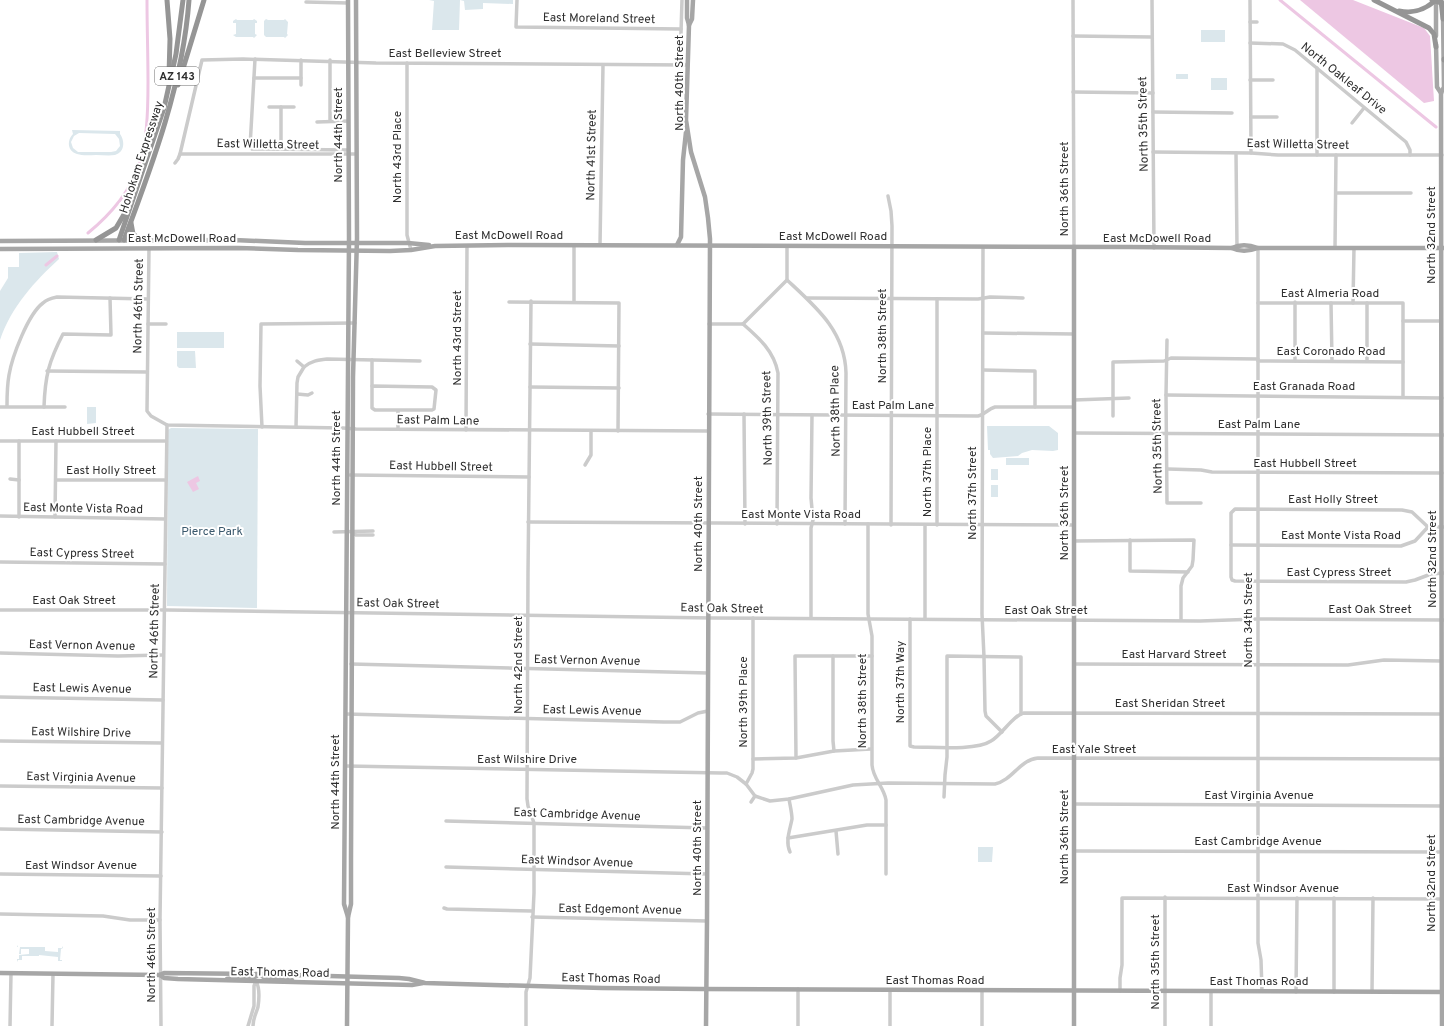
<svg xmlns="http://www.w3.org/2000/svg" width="1444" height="1026" viewBox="0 0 1444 1026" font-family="Overpass,sans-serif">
<rect width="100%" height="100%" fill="#fff"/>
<!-- green -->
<g fill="#dbe7ec" fill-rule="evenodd">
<path d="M429,0H513V4L483,3V9L465,10L464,1L460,0L459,30H432L434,1Z"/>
<path d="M236,19L237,20H253L254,19L257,21V23H255V34L257,35L254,38L253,37H236L233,35L236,34V23H233V21Z"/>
<path d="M266,19L268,20H284L285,19L288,22L287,34L288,35L285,38L284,37H266L264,35V21Z"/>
<rect x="1201" y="30" width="24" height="12"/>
<rect x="1176" y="74" width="12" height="5"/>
<rect x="1211" y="78" width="16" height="12"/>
<path d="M72,130L120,131V134C125,141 125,152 115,155C109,156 102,155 96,155C90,155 83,156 77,154C67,151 67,140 73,134ZM79,133L115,134L119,139L120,146L116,151L111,152H78L73,148L71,142L74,136Z"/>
<path d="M57,252L59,259C35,281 11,307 0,340V291L8,278V267H19V253Z"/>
<rect x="177" y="332" width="47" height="16"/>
<path d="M177,351H195L196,368H179L177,366Z"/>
<path d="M87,407H96V423L87,424Z"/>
<path d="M987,426H1049L1058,433V450L1053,451L1032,450L1022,453L1018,456L993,458L990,454V450H988Z"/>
<path d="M171,428L258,429L257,608L167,606L168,430Z"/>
<rect x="1006" y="458" width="23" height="7"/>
<rect x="991" y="469" width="7" height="11"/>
<rect x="991" y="485" width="7" height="12"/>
<path d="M978,847H993L992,862H978Z"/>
<path d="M17,945L18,947H45V951L58,952V948H62L63,946V948L61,949L60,960H62V963V961H58V957L39,955V956H22V960H18L17,962V959H19V955L29,954V949H21V954H19L20,947H17Z"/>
</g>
<!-- water -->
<g fill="#edc7e3">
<path d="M1300,0H1353L1424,28L1430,36L1434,101L1424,103Z"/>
<path d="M198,476L200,481L196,483L199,489L193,492L187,482Z"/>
</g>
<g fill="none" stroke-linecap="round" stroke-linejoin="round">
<!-- canal -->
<g stroke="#edc7e3" stroke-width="3">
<path d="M1280,0L1436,127"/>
<path d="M88,233C143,188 148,149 148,82C148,55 147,27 147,0"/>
<path d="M46,265L57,256"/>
</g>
<!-- minor -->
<g stroke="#cbcbcb" stroke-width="3.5">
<path d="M517,0L516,27L681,29"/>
<path d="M1073,0L1074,247"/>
<path d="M1152,0L1154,248"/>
<path d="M1250,0L1251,153"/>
<path d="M306,2L348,3"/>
<path d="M1250,22H1257"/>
<path d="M1073,36L1152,37"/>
<path d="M1250,43L1283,44L1295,50L1406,142L1410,150V155"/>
<path d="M255,59L250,147L252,149H265L348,150"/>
<path d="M330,60V121"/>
<path d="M407,63V235L411,250"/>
<path d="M680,65L682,0"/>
<path d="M1317,68V155"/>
<path d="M254,78H301"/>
<path d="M1250,80H1273"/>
<path d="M301,85V60"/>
<path d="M1073,92L1153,93"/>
<path d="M269,107H294"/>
<path d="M1153,112L1232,113"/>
<path d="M1251,117H1277"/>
<path d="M317,122L348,121"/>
<path d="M1352,123L1364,108"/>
<path d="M281,149V107"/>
<path d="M1153,152L1251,153L1278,155H1442"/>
<path d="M1236,153L1237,248"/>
<path d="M180,154H355"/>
<path d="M175,163L178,159L180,154L202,60L243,59L376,63L687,65"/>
<path d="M1336,193H1411"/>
<path d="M888,196L891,211L892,226L891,525"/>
<path d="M574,245V302"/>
<path d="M600,245L603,65"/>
<path d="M787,246V280C816,307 845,331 846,373L845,524"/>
<path d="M983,247L982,614L984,657L985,711L986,716L1002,732"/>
<path d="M149,248L147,411L151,416L167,425L343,428L356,429L708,431"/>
<path d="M1258,248V943L1261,960L1262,991"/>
<path d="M1335,248L1336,155"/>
<path d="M807,298L978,299L990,297L1023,298"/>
<path d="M509,302L619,303L618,431"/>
<path d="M1295,302V361"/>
<path d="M1258,303H1403V397"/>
<path d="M1331,303L1332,361"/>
<path d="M1353,303L1354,248"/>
<path d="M1403,321H1441"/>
<path d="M148,324H166"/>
<path d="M709,324H743L787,280"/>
<path d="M743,324C759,338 774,351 778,373L777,524"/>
<path d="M983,333L1074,334"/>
<path d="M1167,340L1166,395L1167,503H1201"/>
<path d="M530,344L619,346"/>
<path d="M297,361L304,367C311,361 318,360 327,359L420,361"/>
<path d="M1258,361L1403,362"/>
<path d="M1367,361V303"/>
<path d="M983,370L1035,371V407"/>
<path d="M47,371L147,372"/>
<path d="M372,386V360"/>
<path d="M530,387L619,388"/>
<path d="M297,394L308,395L312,393"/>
<path d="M1166,395L1442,398"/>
<path d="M1074,400L1129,398"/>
<path d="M7,406C7,396 7,386 9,375C12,357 28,314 43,303C47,299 52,298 57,297L148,299"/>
<path d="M0,407H65"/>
<path d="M44,407C45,376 49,361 63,334L111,335L110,298"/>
<path d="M398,410H375L372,408V386L432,387L436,390L434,409L432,410H398V429"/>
<path d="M708,414L978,416C984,415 988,409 995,407H1074"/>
<path d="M744,414L745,524"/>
<path d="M1113,416V362L1164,361L1171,358L1258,359"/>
<path d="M262,427L260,386L261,324L355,323"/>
<path d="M296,427L297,383L298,377L304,367"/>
<path d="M466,430L467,246"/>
<path d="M1074,433L1444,435"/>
<path d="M0,441H166"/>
<path d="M585,465L591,455V431"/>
<path d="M1168,469L1201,470L1212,472L1442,473"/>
<path d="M350,475L529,477"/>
<path d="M10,479L19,480"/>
<path d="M56,480H166"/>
<path d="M0,516L165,519"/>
<path d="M19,517V441"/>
<path d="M55,517L56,441"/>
<path d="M528,522L1074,525"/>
<path d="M868,524V614L872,636V765C873,779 884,787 886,800V874"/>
<path d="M925,525V619"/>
<path d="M937,525V299"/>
<path d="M1428,527L1412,512L1402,510L1235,509L1231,513V577L1232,580L1235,581L1406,582L1415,580L1431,574L1444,573"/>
<path d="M334,532L373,531"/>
<path d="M352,532L356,535H373"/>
<path d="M1130,540V571L1188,572"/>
<path d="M1074,541L1194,540L1193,560L1192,566L1183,578L1181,586V620"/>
<path d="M1231,545L1401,546L1415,541L1428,527H1444"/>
<path d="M0,562L165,564"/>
<path d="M0,610H168L713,618L1200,621L1258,619L1444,620"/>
<path d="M811,618V528L813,520L811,498L812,415"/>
<path d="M910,619V746L914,747C933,747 976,751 991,741C1002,735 1013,715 1024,713L1441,714"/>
<path d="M0,653L118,656L163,655"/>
<path d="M833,656V741L834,751"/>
<path d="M351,664L708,673"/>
<path d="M1074,664L1348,665L1384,660L1441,661"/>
<path d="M0,697L163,700"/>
<path d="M346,714L664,722H680L698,713L708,711"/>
<path d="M0,741L162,743"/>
<path d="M796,758L795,656H872"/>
<path d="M753,759L796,758L834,751L871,749"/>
<path d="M346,766L721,773H727L737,777L746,784L755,796L770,801L789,799L853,785L888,783L995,784C1013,780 1019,760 1038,758L1444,759"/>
<path d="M746,784L752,773L753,769V618"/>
<path d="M0,786L162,788"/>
<path d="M944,797L945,775L947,757V656L1021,657V714"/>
<path d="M789,799C790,805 792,813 792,819C790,830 785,841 790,852"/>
<path d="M751,802L755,796"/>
<path d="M1074,804L1443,806"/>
<path d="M446,821L707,828"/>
<path d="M0,829L162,832"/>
<path d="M836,831L838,854"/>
<path d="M788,838L867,825H886"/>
<path d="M1074,851L1442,852"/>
<path d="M446,867L707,874"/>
<path d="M0,874L161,876"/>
<path d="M1165,897V1026"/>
<path d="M444,908L447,909L532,911"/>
<path d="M0,914L103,916L130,920H160"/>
<path d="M532,917L707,921"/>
<path d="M798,989V1026"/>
<path d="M1120,991V978L1122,965V898L1444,899"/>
<path d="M1211,991V1026"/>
<path d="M1296,992L1297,898"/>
<path d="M1334,992V898"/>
<path d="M1372,992L1373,898"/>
<path d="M10,1026L11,973"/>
<path d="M52,1026L53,974"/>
<path d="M161,1026L160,920L167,425"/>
<path d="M248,1026L254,1006V986L256,981"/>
<path d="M253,1026C253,1018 256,1014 258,1007C259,1000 260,988 256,981"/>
<path d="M526,1026V992L530,978L534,893V823L528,806L527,799L528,573L531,301"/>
<path d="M890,1026V990"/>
<path d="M982,1026V990"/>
</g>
<!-- major -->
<g stroke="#a6a6a6" stroke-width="4.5">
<path d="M687,0V18L689,25L686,120L691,152L705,197L708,218L710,239L707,921L706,1026"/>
<path d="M689,25L692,19L693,0"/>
<path d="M1436,36V0"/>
<path d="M1436,44L1437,87L1441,93"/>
<path d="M0,241L234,240L305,243H408L429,245"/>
<path d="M677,245L681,237L683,160L686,132"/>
<path d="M1232,248C1240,244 1250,245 1258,248"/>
<path d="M0,249L238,248L298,250L390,251L411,250L435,246L508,245L1129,247L1232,248C1240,252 1250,251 1258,248H1444"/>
<path d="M348,917L351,904V859L353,377L357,238L356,0"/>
<path d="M0,973L160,975L164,973L259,974L399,978L409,979L425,983L602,988L701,989L1444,992"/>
<path d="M259,974C268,982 281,976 292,980"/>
<path d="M160,975L164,978L178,979L412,985L423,983"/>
<path d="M227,979C237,976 252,982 259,974"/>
<path d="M347,1026L348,917L344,904L349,238L348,0"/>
<path d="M1074,1026V247"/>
<path d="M1442,1026L1441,93L1444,87L1443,16"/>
</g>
<!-- highway -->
<g stroke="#959595" stroke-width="5">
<path d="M167,0L170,39L169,75"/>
<path d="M1374,0L1429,28L1434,34L1436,47"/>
<path d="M1441,0L1443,19"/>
<path d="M1399,11C1414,14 1425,10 1436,0"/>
<path d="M1444,60V59"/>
<path d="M178,85L204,0"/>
<path d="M131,223L133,234L141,240"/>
<path d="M96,240L116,228L126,211"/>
<path d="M119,240L164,108L176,54L183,0"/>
<path d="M124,240C153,163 183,83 189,0"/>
</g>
<!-- highway-bridge -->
<path stroke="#959595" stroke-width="5" d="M1432,0L1444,4"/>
</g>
<g text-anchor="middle" stroke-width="4" stroke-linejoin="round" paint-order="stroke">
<!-- shield labels -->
<rect fill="#fff" stroke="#6d6d6d" stroke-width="1" x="155" y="67" width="44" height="18" rx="3"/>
<g font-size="11" font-weight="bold" fill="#2e2e2e">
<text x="177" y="80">AZ 143</text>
</g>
<!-- street labels -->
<g font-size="12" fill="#2e2e2e" stroke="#fff">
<text transform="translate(599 18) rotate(1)" y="4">East Moreland Street</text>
<text x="445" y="57">East Belleview Street</text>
<text transform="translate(1344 78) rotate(39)" y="4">North Oakleaf Drive</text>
<text transform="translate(679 83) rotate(-90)" y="4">North 40th Street</text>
<text transform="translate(1143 124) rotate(-91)" y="4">North 35th Street</text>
<text transform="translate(338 135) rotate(-90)" y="4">North 44th Street</text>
<text transform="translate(268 144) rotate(1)" y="4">East Willetta Street</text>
<text transform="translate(1298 144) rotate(1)" y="4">East Willetta Street</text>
<text transform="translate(591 155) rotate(-89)" y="4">North 41st Street</text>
<text transform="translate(141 157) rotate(-72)" y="4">Hohokam Expressway</text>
<text transform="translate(397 157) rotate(-90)" y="4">North 43rd Place</text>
<text transform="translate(1064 189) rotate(-90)" y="4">North 36th Street</text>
<text x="509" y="239">East McDowell Road</text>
<text transform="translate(1431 235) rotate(-90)" y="4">North 32nd Street</text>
<text x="833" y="240">East McDowell Road</text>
<text x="182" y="242">East McDowell Road</text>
<text x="1157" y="242">East McDowell Road</text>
<text x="1330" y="297">East Almeria Road</text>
<text transform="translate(138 306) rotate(-89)" y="4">North 46th Street</text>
<text transform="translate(882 336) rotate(-90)" y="4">North 38th Street</text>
<text transform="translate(457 338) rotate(-90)" y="4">North 43rd Street</text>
<text x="1331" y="355">East Coronado Road</text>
<text x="1304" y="390">East Granada Road</text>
<text x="893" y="409">East Palm Lane</text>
<text transform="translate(835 411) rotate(-91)" y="4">North 38th Place</text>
<text transform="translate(767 418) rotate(-91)" y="4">North 39th Street</text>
<text transform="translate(438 420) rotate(1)" y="4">East Palm Lane</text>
<text x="1259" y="428">East Palm Lane</text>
<text x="83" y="435">East Hubbell Street</text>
<text transform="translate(1157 446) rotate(-91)" y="4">North 35th Street</text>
<text transform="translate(336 458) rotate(-90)" y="4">North 44th Street</text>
<text x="1305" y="467">East Hubbell Street</text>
<text transform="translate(441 466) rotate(1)" y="4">East Hubbell Street</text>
<text x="111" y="474">East Holly Street</text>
<text transform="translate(927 472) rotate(-90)" y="4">North 37th Place</text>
<text transform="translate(972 493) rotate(-90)" y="4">North 37th Street</text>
<text x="1333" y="503">East Holly Street</text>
<text transform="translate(83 508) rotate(1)" y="4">East Monte Vista Road</text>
<text transform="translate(1064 513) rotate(-90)" y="4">North 36th Street</text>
<text x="801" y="518">East Monte Vista Road</text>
<text transform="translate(698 524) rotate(-90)" y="4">North 40th Street</text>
<text x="1341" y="539">East Monte Vista Road</text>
<text transform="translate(82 553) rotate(1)" y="4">East Cypress Street</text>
<text transform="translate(1432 559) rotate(-90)" y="4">North 32nd Street</text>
<text x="1339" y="576">East Cypress Street</text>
<text x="74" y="604">East Oak Street</text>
<text transform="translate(398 603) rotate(1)" y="4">East Oak Street</text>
<text transform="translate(722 608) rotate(1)" y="4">East Oak Street</text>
<text x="1370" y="613">East Oak Street</text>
<text x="1046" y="614">East Oak Street</text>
<text transform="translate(1248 620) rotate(-90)" y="4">North 34th Street</text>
<text transform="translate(154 631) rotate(-89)" y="4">North 46th Street</text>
<text transform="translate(82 645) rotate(1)" y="4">East Vernon Avenue</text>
<text x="1174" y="658">East Harvard Street</text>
<text transform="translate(587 660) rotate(1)" y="4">East Vernon Avenue</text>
<text transform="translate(518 665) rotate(-90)" y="4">North 42nd Street</text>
<text transform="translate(900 682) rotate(-90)" y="4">North 37th Way</text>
<text transform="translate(82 688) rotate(1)" y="4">East Lewis Avenue</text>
<text transform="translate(862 701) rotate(-90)" y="4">North 38th Street</text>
<text transform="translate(743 702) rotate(-90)" y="4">North 39th Place</text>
<text x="1170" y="707">East Sheridan Street</text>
<text transform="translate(592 710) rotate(1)" y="4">East Lewis Avenue</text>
<text transform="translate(81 732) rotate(1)" y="4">East Wilshire Drive</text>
<text x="1094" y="753">East Yale Street</text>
<text x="527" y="763">East Wilshire Drive</text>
<text transform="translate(81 777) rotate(1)" y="4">East Virginia Avenue</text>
<text transform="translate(335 782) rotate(-90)" y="4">North 44th Street</text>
<text x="1259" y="799">East Virginia Avenue</text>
<text transform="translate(577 814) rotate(2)" y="4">East Cambridge Avenue</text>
<text transform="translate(81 820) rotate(1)" y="4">East Cambridge Avenue</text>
<text transform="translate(1064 837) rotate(-90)" y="4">North 36th Street</text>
<text x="1258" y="845">East Cambridge Avenue</text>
<text transform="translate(697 848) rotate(-90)" y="4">North 40th Street</text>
<text transform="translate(577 861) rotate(2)" y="4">East Windsor Avenue</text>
<text x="81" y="869">East Windsor Avenue</text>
<text transform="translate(1431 883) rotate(-90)" y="4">North 32nd Street</text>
<text x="1283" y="892">East Windsor Avenue</text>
<text transform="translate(620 909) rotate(1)" y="4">East Edgemont Avenue</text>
<text transform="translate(151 955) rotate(-90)" y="4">North 46th Street</text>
<text transform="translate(1155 962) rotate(-90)" y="4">North 35th Street</text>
<text transform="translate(280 972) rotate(1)" y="4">East Thomas Road</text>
<text transform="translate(611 978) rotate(1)" y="4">East Thomas Road</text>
<text x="935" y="984">East Thomas Road</text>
<text x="1259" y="985">East Thomas Road</text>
</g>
<!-- park labels -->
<g font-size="12" fill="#3a586c" stroke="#fff">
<text x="212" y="535">Pierce Park</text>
</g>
</g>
</svg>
